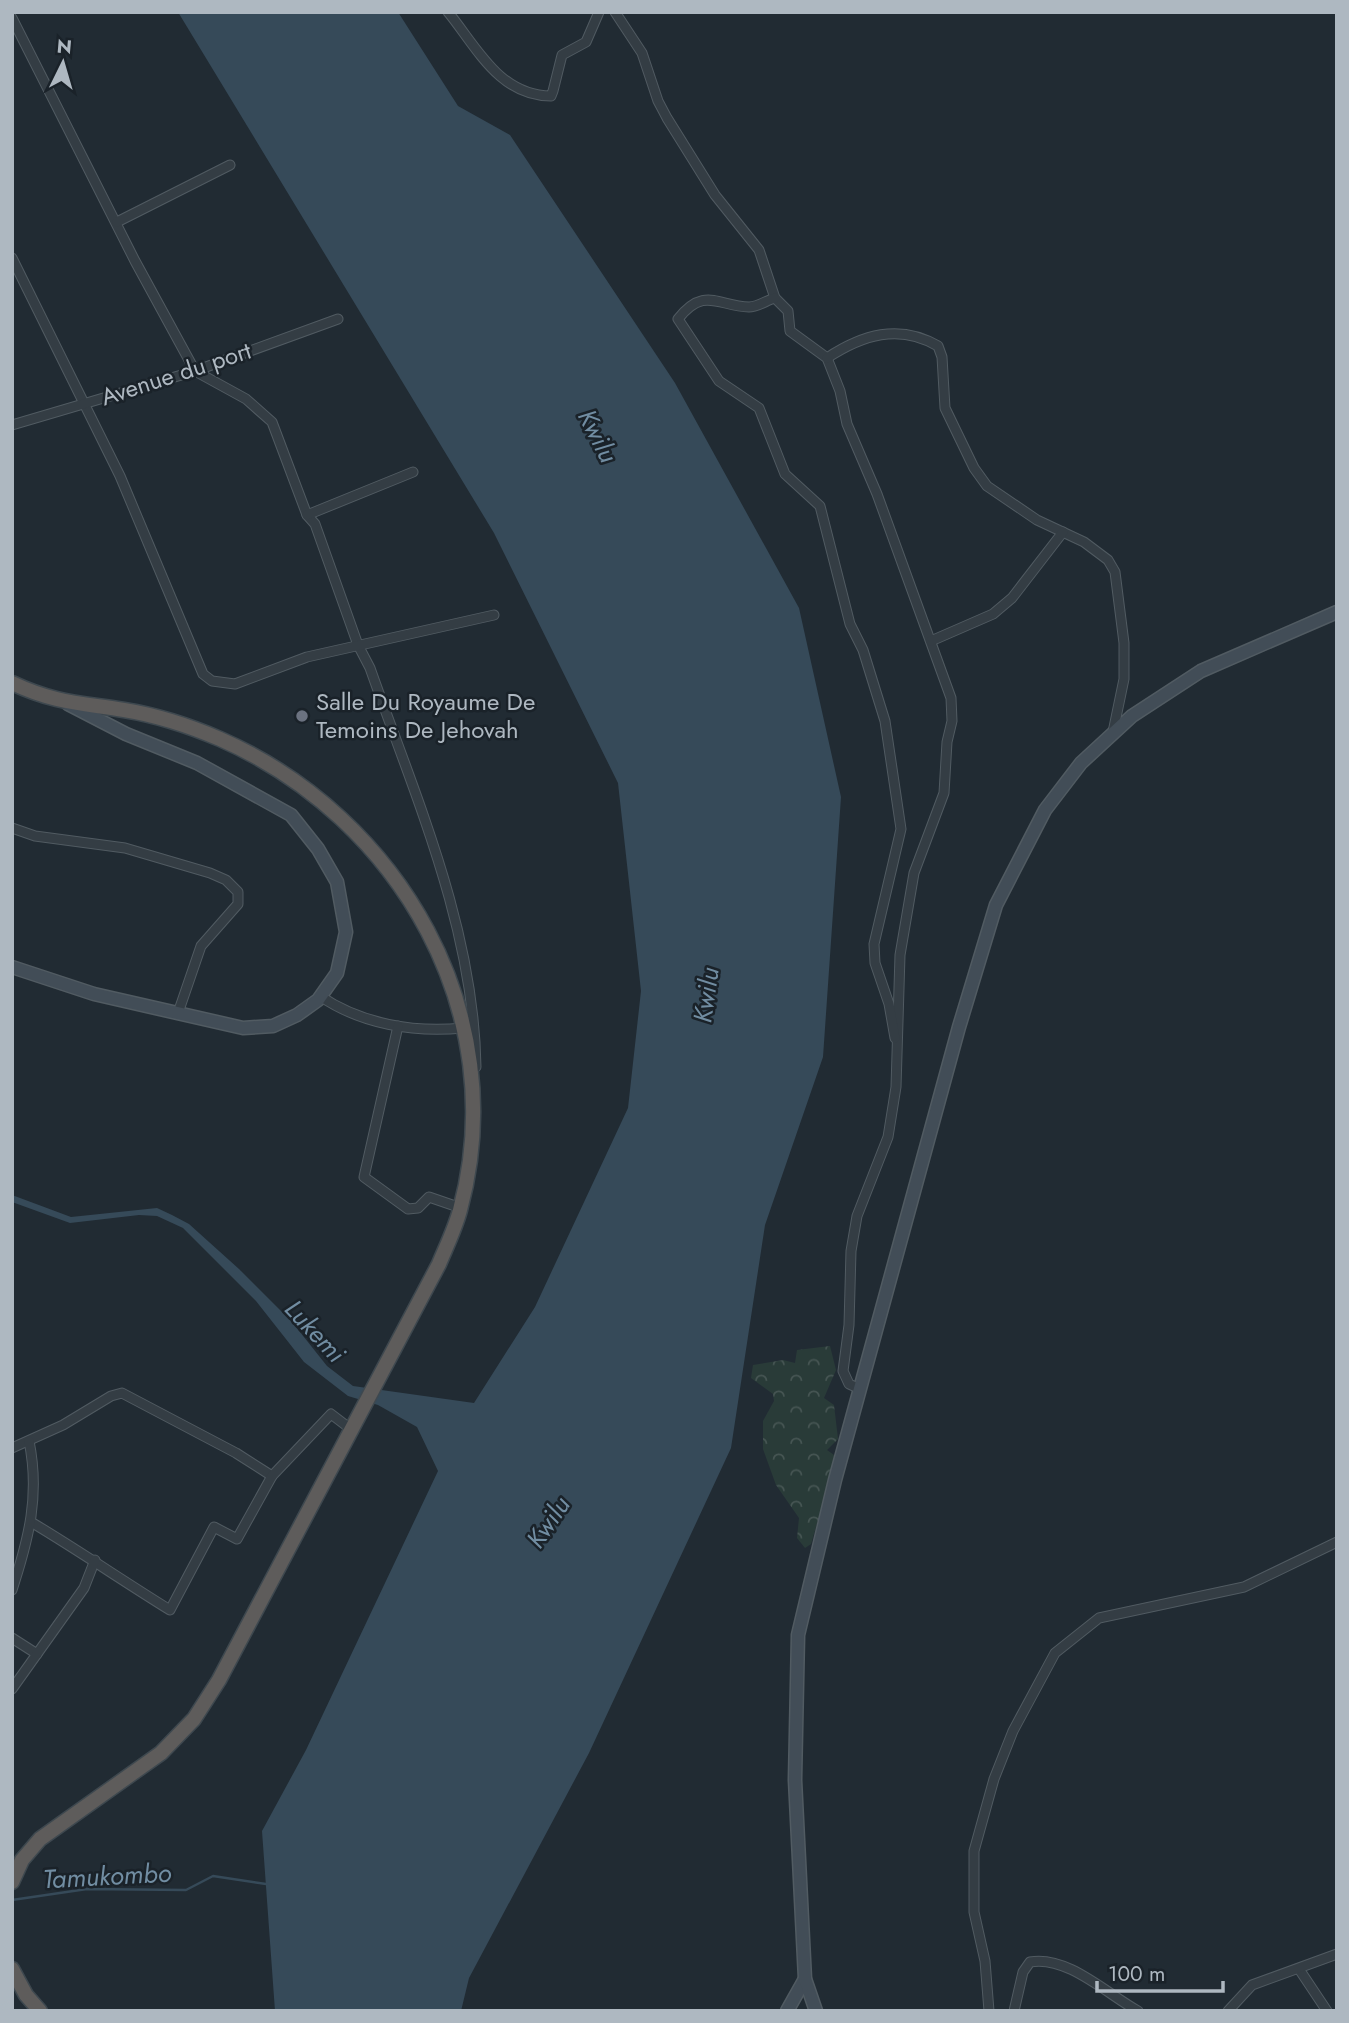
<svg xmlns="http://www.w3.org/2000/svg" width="1349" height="2023" viewBox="0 0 1349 2023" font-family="Jost,sans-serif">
<defs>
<pattern id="forest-crowns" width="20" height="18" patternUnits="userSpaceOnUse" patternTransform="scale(1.75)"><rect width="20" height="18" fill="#293b38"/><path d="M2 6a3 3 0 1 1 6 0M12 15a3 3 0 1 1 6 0" fill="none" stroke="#465553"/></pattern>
</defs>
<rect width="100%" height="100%" fill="#212b33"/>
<!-- forest -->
<path fill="url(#forest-crowns)" d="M830,1346L836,1370L824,1398L834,1405L838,1439L827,1450L834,1455L835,1462L811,1544L805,1548L797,1538L799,1518L776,1485L763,1449V1421L774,1401L773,1394L751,1378L753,1365L783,1360L795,1363L797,1350Z"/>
<!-- water -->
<path fill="#364a59" d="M178,12H398L458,106L510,135L675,383L799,608L841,797L823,1057L765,1225L731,1448L589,1753L469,1978L461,2011H275L262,1831L306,1750L438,1471L417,1427L378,1405L348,1396L304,1362L256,1301L183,1228L157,1216L139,1215L70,1223L12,1202V1195L71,1217L157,1208L172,1215L189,1224L239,1269L292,1322L327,1366L353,1386L474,1403L535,1307L628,1108L641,991L618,783L494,533Z"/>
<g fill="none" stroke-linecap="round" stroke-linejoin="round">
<!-- stream -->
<path stroke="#364a59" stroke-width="2.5" d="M12,1900L87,1889L186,1890L213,1876L266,1884"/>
<defs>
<g id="minor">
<path d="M448,12C476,46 499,96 551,96L553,91L562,55L586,42L599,12"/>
<path d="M615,12L642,53L658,101L667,118L715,195L759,250L775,298L788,311L790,331L827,358L840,391L847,424L877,494L951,698L952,721L947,742L944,793L914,873L900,955L896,1087L888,1137L857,1216L851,1251L849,1325L843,1371L849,1384L860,1389"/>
<path d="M12,18L135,261L195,371L246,399L272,422L307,515L315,524L358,645L370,668C415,796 474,928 476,1067"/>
<path d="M117,222L230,165"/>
<path d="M12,258L120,476L203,674L212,681L235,684L307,657L494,615"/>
<path d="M775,298C767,300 758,307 749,307C718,306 704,286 678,319L719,381L759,408L785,474L820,506L850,624L863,650L885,721L901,829L874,944L875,963L889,1004L895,1038"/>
<path d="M827,358C862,335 899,323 938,346L942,357L945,408L974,468L987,486L1037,520L1084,542L1108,560L1115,572L1124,643V679L1113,732"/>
<path d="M12,425L195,371L338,319"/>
<path d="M307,515L413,472"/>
<path d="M931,641L993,614L1012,598L1063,532"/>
<path d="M12,828L35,836L125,848L210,873L226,880L238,892V904L201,946L178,1013"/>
<path d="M320,996C361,1024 414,1033 463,1028"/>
<path d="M398,1026L364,1177L408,1209L418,1208L429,1197L461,1208"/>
<path d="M12,1448L63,1425L111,1396L122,1393L236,1453L272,1476"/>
<path d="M31,1522C78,1550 123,1581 170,1610L214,1527L237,1539L272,1476L331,1414L352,1430"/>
<path d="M12,1590C29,1538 40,1495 29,1441"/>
<path d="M12,1638L37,1654"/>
<path d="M12,1689L84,1588L95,1560"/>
<path d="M1299,1969L1327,2011"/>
<path d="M989,2011L985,1961L974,1912V1851L994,1779L1013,1731L1055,1653L1099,1618L1244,1587L1337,1542"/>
<path d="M1014,2011L1023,1972L1030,1962C1067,1955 1107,1994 1138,2011"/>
<path d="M1228,2011L1252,1985L1337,1954"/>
</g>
<g id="secondary">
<path d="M12,967L94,994L243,1028L273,1026L297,1015L318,1000L337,973L346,932L337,882L318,849L291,815L197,763L126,734L68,704"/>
<path d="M787,2011L805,1979"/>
<path d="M816,2011L805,1979L795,1780L798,1635L835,1480L959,1027L996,905L1045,810L1081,763L1132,716L1201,671L1337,612"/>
</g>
<g id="trunk">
<path d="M12,683C54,703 81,703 124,710C155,715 192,727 220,739C400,818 513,1014 460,1210C455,1229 446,1247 439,1264L219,1680L194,1719L161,1753L40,1839L22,1860L12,1882"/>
<path d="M12,1969L26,1995L40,2011"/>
</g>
</defs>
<!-- minor casing -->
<use href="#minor" stroke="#515b62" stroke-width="11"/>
<!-- secondary casing -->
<use href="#secondary" stroke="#515b62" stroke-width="15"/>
<!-- trunk casing -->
<use href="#trunk" stroke="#3e484f" stroke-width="17"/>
<!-- minor -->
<use href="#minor" stroke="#343d44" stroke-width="9"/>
<!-- secondary -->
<use href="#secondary" stroke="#424d57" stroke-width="12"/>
<!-- trunk -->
<use href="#trunk" stroke="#5e5c5b" stroke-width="14"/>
</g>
<!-- markers -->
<circle fill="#6b7280" stroke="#1a2229" stroke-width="2.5" cx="302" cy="716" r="7"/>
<g text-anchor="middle" stroke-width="5" stroke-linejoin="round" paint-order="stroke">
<!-- street labels -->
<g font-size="24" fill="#aeb8c1" stroke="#1a2229">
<text transform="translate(176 374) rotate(-18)" y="8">Avenue du port</text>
</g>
<!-- poi labels -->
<g font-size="24" fill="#aeb8c1" stroke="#1a2229" text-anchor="start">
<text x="316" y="710">Salle Du Royaume De<tspan x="316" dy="28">Temoins De Jehovah</tspan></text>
</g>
<!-- water labels -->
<g font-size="26" font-style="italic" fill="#718da2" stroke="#1a2229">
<text transform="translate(598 436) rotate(63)" y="9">Kwilu</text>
<text transform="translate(706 995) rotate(-82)" y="9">Kwilu</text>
<text transform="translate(315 1331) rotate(47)" y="9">Lukemi</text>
<text transform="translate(548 1522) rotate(-56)" y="9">Kwilu</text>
<text transform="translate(107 1876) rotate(-3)" y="9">Tamukombo</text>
</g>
</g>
<!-- border -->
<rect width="1349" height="2023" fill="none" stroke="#aeb8c1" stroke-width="28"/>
<!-- north arrow -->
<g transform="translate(63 63) rotate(5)" stroke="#1a2229" stroke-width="5" paint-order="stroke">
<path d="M0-5L12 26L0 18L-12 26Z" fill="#aeb8c1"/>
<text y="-10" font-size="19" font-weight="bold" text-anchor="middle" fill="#aeb8c1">N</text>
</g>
<!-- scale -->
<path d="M1097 1981v10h126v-10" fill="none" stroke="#aeb8c1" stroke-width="3.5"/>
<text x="1108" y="1981" font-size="21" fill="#aeb8c1" stroke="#1a2229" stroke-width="5" paint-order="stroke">100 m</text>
</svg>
